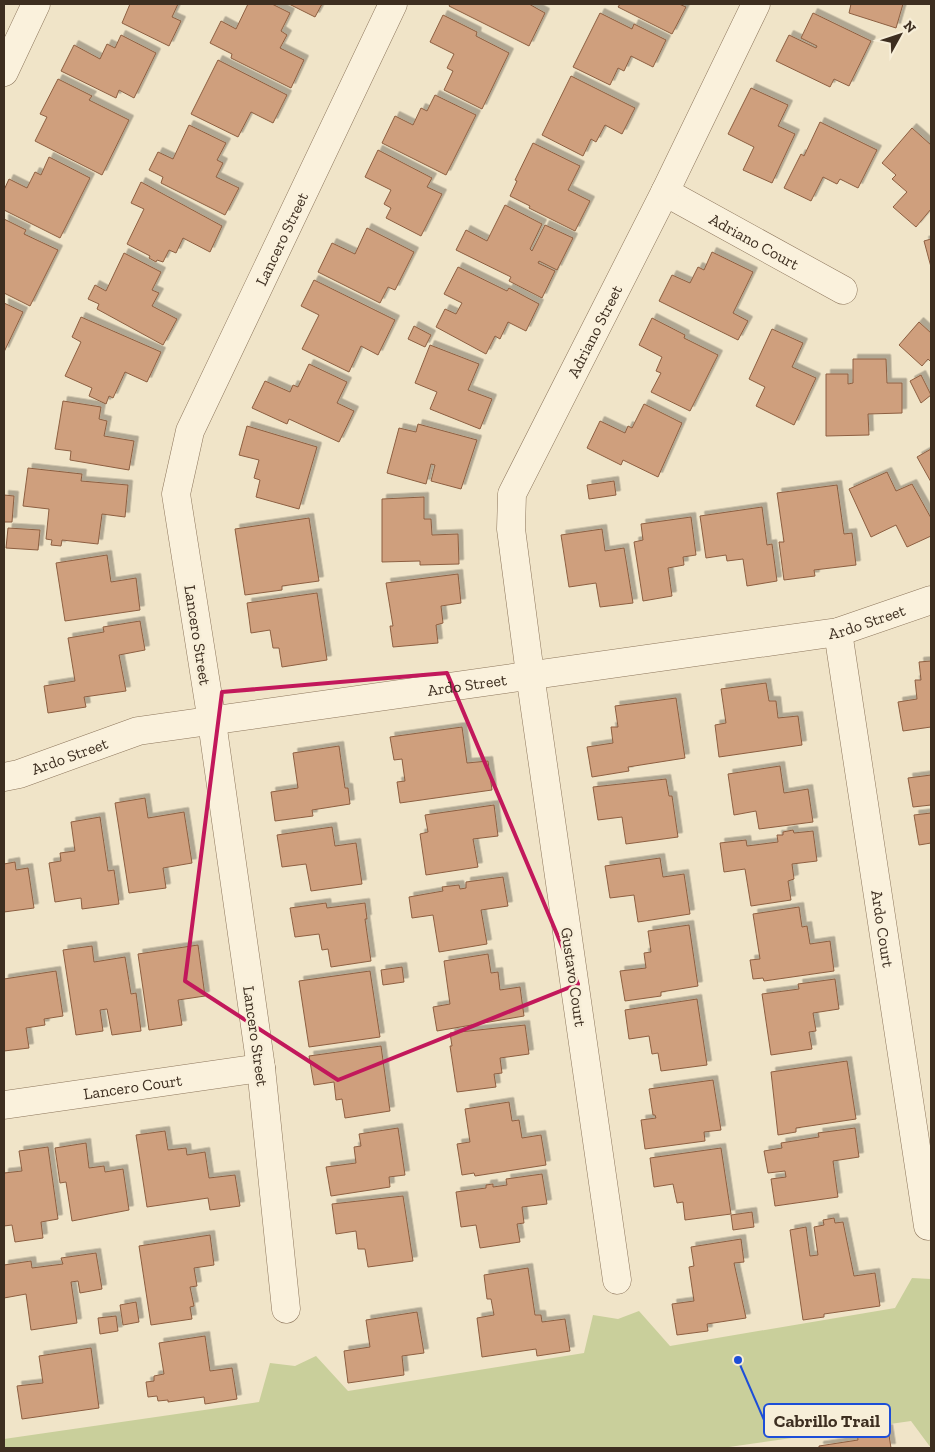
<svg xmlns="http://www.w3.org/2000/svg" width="935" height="1452" viewBox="0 0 935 1452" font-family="'Zilla Slab',serif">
<defs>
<filter id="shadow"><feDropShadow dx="4.5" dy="-4.5" stdDeviation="0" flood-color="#0004"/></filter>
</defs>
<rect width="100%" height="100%" fill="#f0e4c8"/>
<!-- green -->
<path fill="#c9cf9b" d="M912,1278L931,1279V1448L911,1421L722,1448H4V1439L259,1402L270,1363L295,1366L316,1356L348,1391L584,1353L593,1315L618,1319L639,1311L670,1346L895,1308Z"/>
<!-- building -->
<g fill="#cf9f7d" stroke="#8d5f41" filter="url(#shadow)">
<path d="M130,4H178L172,17L181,21L169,46L122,23Z"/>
<path d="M248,4H272L290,13L281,31L287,35L280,48L304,60L291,88L231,58L232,54L210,43L221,21L236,29Z"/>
<path d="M289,4H322L315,17Z"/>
<path d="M450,4H529L545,13L529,46L449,6Z"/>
<path d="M620,4H679L686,7L672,34L618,7Z"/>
<path d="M851,4H903L896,28L849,13Z"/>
<path d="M600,13L632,29L634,24L666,40L653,67L631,56L624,71L618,68L610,85L573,67Z"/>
<path d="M813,13L871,41L849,86L834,79L830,87L776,61L789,35L816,48L817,46L801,38Z"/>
<path d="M443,15L477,32L476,36L509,53L482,109L444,90L453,71L447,68L454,54L430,42Z"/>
<path d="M121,35L156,53L134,98L119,90L116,98L61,71L74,45L100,59L107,44L115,48Z"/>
<path d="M218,60L287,95L273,123L251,112L238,137L191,114Z"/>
<path d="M571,76L635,108L622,134L605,125L596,142L591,139L583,156L542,135Z"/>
<path d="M58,79L92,96L89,100L129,120L102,175L35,141L47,117L40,114Z"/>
<path d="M751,88L788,105L778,126L795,134L772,183L743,170L754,147L728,134Z"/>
<path d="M435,95L476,115L446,175L382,143L395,116L413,125L421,108L427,111Z"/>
<path d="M820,122L877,150L858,188L840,179L837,184L823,177L811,201L784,188L801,154L804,156Z"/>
<path d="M189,125L226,143L217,160L223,163L216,177L239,188L225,215L161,183L163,177L149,170L158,152L173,159Z"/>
<path d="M912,128L931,145V209L916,227L893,207L907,192L892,179L896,175L882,163Z"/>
<path d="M533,143L580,166L568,190L590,201L575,231L529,208L530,206L510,196L517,181L515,180Z"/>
<path d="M378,150L432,178L427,187L442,194L421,236L386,218L391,208L384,204L391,190L365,177Z"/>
<path d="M49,157L90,178L60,238L4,210V190L9,179L27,188L35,172L41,175Z"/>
<path d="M141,182L222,226L210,252L183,238L176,253L169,250L163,262L157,260L156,262L149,258L150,256L127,244L144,209L131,203Z"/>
<path d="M505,205L542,224L530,249L532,251L545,225L573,238L557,270L539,261L538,263L555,271L542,298L509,281L511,277L456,250L466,230L487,241Z"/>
<path d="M4,219L26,230L24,234L58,250L30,306L4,293Z"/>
<path d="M367,228L414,252L395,290L388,287L380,303L318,272L332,243L355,254Z"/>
<path d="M931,239V267L924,241Z"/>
<path d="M712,252L753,272L733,313L748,321L738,340L659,301L672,275L690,283L698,267L704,270Z"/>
<path d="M124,253L161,272L152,290L159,293L152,306L177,319L163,345L97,309L99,304L88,299L95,285L106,291Z"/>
<path d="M458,267L507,291L509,288L539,304L526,331L508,322L500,339L495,336L486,354L436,327L445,309L456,314L462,303L444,294Z"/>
<path d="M314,280L395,320L378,355L361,346L349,372L302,349L319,315L301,306Z"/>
<path d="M4,303L23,312L4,352Z"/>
<path d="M81,317L161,352L147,382L125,372L113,398L109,396L106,404L89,396L92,388L65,376L81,342L72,337Z"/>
<path d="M652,318L685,335L684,338L718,355L690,411L651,392L661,373L656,371L662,357L639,345Z"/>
<path d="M919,322L931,333V362L928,359L922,366L899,345Z"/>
<path d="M414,326L431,335L425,347L408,339Z"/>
<path d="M772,329L803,343L792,367L816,378L794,425L756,406L765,387L749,379Z"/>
<path d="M430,345L479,364L468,390L492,399L480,429L430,409L437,392L415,383Z"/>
<path d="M853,359H886L887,383H902V413L868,414L869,435L826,436V374H848V384L853,383Z"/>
<path d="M309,364L347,382L337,403L354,411L339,442L289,419L287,424L252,408L265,381L290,392L293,385L298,387Z"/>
<path d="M921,375L931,395L921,403L910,381Z"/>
<path d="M63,401L101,407L99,419L107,421L104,436L134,441L129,470L70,460L71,451L55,449Z"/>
<path d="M644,404L682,423L658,477L623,460L621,465L587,448L600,421L625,433L628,426L632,428Z"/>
<path d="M418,424L477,440L461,489L431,481L435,465L431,464L426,484L387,473L399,428L416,432Z"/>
<path d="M247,426L317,447L299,509L256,497L260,480L254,478L259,460L239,455Z"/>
<path d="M931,449V482L917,457Z"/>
<path d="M28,468L82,474L81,481L128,485L125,517L102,514L98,544L62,540L61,546L51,545L52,540L46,539L49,509L23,506Z"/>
<path d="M887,472L896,491L912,484L931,518V536L907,547L896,525L871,537L849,489Z"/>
<path d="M614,481L616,495L589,499L587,485Z"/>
<path d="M837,485L844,534L852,533L856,565L814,570L815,576L784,580L779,542H784L777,493Z"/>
<path d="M4,495L14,496L12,522H4Z"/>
<path d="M424,497V519H431L432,535L458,534L459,564L420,565V561L382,562V499Z"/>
<path d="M762,507L767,545L772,544L777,581L747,586L743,559L727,561L726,555L706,558L700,516Z"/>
<path d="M691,517L696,555L683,557L684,565L668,568L672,596L643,601L634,542L643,540L641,524Z"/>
<path d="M309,518L319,581L282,586V590L245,595L235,529Z"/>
<path d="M8,528L40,530L38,550L6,548Z"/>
<path d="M602,529L605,551L624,548L633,603L600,607L596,583L569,587L561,535Z"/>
<path d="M107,555L111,582L136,578L140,610L65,621L56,563Z"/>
<path d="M458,574L461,603L441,606L443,623L436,625L438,643L393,647L390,626H393L386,583Z"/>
<path d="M317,593L327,660L282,667L279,648H273L270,630L251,633L247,603Z"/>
<path d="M140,621L145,650L119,655L126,691L84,697L86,707L48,713L44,686L75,681L68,638L104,632L103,627Z"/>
<path d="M931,661V727L903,731L898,702L917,699L915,680H921L919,662Z"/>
<path d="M766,683L769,701H776L778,718L798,716L802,745L719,757L715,725L726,723L721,689Z"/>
<path d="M676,698L685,758L628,767L629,771L592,777L587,747L613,743L611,727H618L615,706Z"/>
<path d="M462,727L467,763L488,761L492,790L400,803L397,782L405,781L402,759L394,760L390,737Z"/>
<path d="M339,746L345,788H348L350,804L312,810L313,816L275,821L271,792L298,788L293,753Z"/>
<path d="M780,766L784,793L808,789L813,822L759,829L756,811L734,815L728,774Z"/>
<path d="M931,775V805L913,807L908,778Z"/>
<path d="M666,779L669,796H672L678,837L626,844L622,817L598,820L593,787Z"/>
<path d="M145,798L148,818L184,812L192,863L163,868L166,888L129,893L115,803Z"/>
<path d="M494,805L498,836L473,839L478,867L426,875L420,834L428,832L425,815Z"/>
<path d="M931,813V843L919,845L914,815Z"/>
<path d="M100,817L108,871L114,870L119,904L82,909L81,898L55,902L49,863L61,861L60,853L75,851L71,822Z"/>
<path d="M332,827L335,846L356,843L362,884L311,891L306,864L282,867L277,835Z"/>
<path d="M793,830L794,833L813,831L817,861L792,864L794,879L788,881L791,900L751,906L745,869L724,872L720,843L746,840L747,846L778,842L777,835H783V832Z"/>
<path d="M660,858L663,877L684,874L690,914L638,922L634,895L610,898L605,866Z"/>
<path d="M15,862L16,870L28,868L34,908L4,912V864Z"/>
<path d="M503,877L508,906L481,910L487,944L439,952L433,915L412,918L409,897L443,891L442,887L459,885L460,889L466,888V882Z"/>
<path d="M326,903L327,908L365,903L367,919H365L371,961L331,967L328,949L322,950L319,934L295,937L290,908Z"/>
<path d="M799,907L802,927L807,926L810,944L830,941L834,971L764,981L763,978L753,979L750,960L760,959L753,914Z"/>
<path d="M689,925L698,986L661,992V996L625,1001L620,971L646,968L644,953L651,952L648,931Z"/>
<path d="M198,945L205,996L178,1000L182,1025L149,1030L138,954Z"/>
<path d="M92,946L94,962L125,957L131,994L136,993L141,1031L112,1035L107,1009L100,1010L103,1031L76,1035L63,950Z"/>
<path d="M488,954L491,973L498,972L500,990L520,987L524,1016L437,1031L433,1007L450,1004L444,961Z"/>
<path d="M402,967L404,982L383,985L381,970Z"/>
<path d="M56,971L63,1016L44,1019L45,1025L26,1028L29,1048L4,1051V979Z"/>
<path d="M370,971L380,1037L309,1047L299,981Z"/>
<path d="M835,979L839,1009L813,1013L816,1031L809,1032L812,1049L771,1055L762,994L799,989L798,984Z"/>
<path d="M697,999L707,1065L661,1071L658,1053L652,1054L649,1036L629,1039L625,1010Z"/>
<path d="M525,1025L529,1054L500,1058L502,1073L494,1074L496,1087L457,1092L450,1046H452L450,1033Z"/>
<path d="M381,1046L390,1111L345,1118L342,1099L336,1100L334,1082L314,1085L309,1056Z"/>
<path d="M847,1061L856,1119L796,1128V1132L778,1135L771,1072Z"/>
<path d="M713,1080L721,1130L704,1132L705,1141L645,1149L641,1120L656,1118L655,1115H653L649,1089Z"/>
<path d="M509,1102L512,1121L519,1120L522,1138L541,1135L546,1165L475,1176L474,1173L462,1175L457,1144L470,1142L465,1109Z"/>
<path d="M398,1128L405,1175L389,1177L390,1187L331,1196L326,1167L356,1163L354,1147L361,1146L359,1134Z"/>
<path d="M855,1128L859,1157L833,1161L838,1197L775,1206L771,1179L786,1177L785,1171L768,1173L764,1151L782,1148L781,1143L819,1137L818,1133Z"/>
<path d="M165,1131L168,1150L186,1148L187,1155L205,1152L209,1178L235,1175L240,1206L210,1210L208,1198L147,1207L136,1135Z"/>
<path d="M86,1143L89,1168L104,1166L105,1172L123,1169L129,1210L72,1221L66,1182L60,1183L55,1148Z"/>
<path d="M48,1147L58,1219L41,1222L43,1238L15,1242L12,1225L4,1226V1173L22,1171L19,1151Z"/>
<path d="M721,1148L731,1214L685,1220L683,1202L677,1203L673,1184L654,1187L650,1158Z"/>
<path d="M542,1174L547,1204L522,1207L524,1223L517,1224L520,1242L480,1248L476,1225L461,1227L456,1192L486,1188V1185L493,1184V1187L507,1185L506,1179Z"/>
<path d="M403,1196L413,1261L368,1267L365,1249H358L356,1231L336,1234L332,1204Z"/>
<path d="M752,1212L754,1227L733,1230L731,1215Z"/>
<path d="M834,1218L835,1223L843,1222L854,1276L875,1273L880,1306L824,1314V1317L803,1320L790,1230L806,1227L810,1256L818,1255L814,1227L824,1225L823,1220Z"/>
<path d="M210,1235L214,1265L194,1268L197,1286L190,1287L194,1306L190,1307L192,1319L151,1325L139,1246Z"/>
<path d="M741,1239L744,1262L734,1263L746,1318L707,1324L708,1331L677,1335L672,1304L694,1301L689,1267L694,1266L691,1247Z"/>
<path d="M96,1253L102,1289L80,1293L78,1281L71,1282L77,1323L31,1330L26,1294L4,1298V1265L31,1261L32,1268L63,1264L61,1258Z"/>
<path d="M528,1268L535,1315H541L542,1322L565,1319L570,1351L537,1356L536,1349L482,1357L477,1318L494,1315L491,1299H487L484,1275Z"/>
<path d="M136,1302L139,1322L123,1325L120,1305Z"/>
<path d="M417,1312L424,1353L402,1356L404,1375L348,1383L344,1351L370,1347L366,1320Z"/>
<path d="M116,1316L118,1331L100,1334L98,1318Z"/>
<path d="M205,1336L210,1371L232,1368L237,1399L205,1404L204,1397L168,1402V1400L158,1401L157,1396L148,1397L146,1382L154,1381V1376L164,1374L159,1343Z"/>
<path d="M91,1348L99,1408L22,1419L17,1386L43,1383L39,1356Z"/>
<path d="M888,1429L891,1448H819V1446L858,1440L857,1433Z"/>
</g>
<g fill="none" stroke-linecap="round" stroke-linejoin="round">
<defs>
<g id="minor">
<path d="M4,72L36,4"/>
<path id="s1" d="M665,192L843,290"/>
<path id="s2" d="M838,632L928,1226"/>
<path id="s3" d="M4,777L19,774L138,731L838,632L931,600"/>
<path id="s4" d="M4,1105L261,1068"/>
<path id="s5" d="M617,1280L530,674L511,529L512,494L665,192L756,4"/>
<path id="s6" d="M286,1309L261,1068L212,722L176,494L190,431L393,4"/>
</g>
</defs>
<!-- minor casing -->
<use href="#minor" stroke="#8d765c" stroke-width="29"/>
<!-- minor -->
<use href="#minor" stroke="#faf1dc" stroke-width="28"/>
</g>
<!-- marked area -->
<path fill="none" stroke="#c2185b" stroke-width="4" stroke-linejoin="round" d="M447,673L578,984L338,1080L185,981L222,692Z"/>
<g text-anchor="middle" stroke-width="5" stroke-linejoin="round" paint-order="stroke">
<!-- street labels -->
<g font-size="16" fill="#3d2e20" stroke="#f7eed8">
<text dy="6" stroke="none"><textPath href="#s6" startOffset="1100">Lancero Street</textPath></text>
<text dy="6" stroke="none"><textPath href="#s1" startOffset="102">Adriano Court</textPath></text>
<text dy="6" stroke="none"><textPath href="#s5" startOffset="976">Adriano Street</textPath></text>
<text dy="6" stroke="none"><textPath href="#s3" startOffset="879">Ardo Street</textPath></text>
<text transform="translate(198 635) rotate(81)" y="6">Lancero Street</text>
<text dy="6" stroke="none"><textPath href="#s3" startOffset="474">Ardo Street</textPath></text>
<text dy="6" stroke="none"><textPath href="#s3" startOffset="69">Ardo Street</textPath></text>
<text dy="6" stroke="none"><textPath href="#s2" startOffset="300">Ardo Court</textPath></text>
<text transform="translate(574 977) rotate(82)" y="6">Gustavo Court</text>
<text transform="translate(256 1036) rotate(82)" y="6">Lancero Street</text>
<text dy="6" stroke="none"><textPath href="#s4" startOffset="130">Lancero Court</textPath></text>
</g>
</g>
<!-- callouts -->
<path fill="none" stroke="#1d4ed8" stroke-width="2" d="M738 1360L764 1420"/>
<circle fill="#1d4ed8" stroke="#f7eed8" stroke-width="2" cx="738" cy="1360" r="5"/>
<rect fill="#f7eed8" stroke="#1d4ed8" stroke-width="2" x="764" y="1404" width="126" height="33" rx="5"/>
<g font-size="18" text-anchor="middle" font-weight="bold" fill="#3d2e20">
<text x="827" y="1427">Cabrillo Trail</text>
</g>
<!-- border -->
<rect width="935" height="1452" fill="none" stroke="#3d2e20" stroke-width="10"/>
<!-- north arrow -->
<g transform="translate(900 35) rotate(50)" stroke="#f7eed8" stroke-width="4" paint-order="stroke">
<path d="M0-4L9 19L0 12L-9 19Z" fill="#3d2e20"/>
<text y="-8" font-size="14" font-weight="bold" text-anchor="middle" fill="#3d2e20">N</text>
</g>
</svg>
